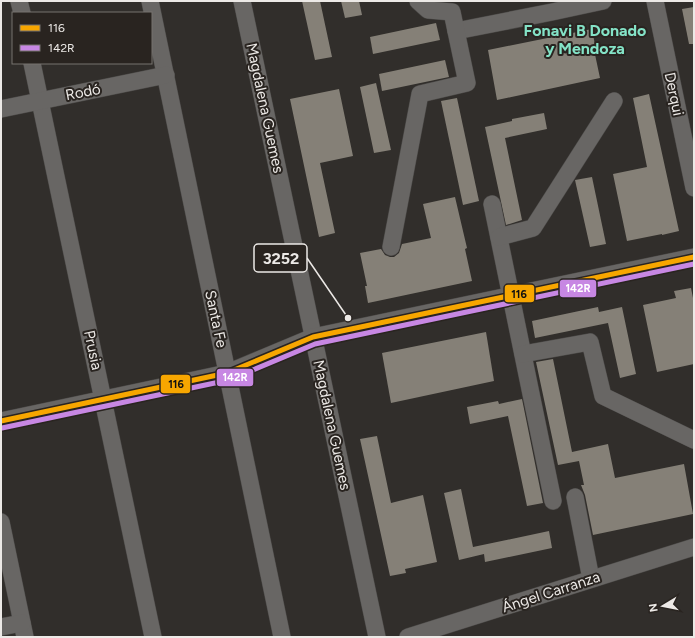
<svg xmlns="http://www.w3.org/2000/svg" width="695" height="638" viewBox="0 0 695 638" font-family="Figtree,sans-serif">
<rect width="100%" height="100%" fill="#312e2b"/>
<!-- building -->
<g fill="#858077">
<path d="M302,1H320L332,57L315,60Z"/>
<path d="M341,1H359L362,15L345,18Z"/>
<path d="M694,7V44H689L682,9Z"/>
<path d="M436,23L440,40L373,54L370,37Z"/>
<path d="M592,29L595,45H593L600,78L497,100L488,50Z"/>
<path d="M445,60L449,77L382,91L379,74Z"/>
<path d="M376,83L391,150L374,153L360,87Z"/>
<path d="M339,89L353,156L320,163L335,233L319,237L290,99Z"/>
<path d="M649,94L679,231L662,235V234L627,241L613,174L647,167L633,98Z"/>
<path d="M457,98L479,201L463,205L441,101Z"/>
<path d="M544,113L547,129L505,138L522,220L506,225L485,127L512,121V119Z"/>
<path d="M592,177L606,244L590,247L575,180Z"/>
<path d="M455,197L467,248L465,249L472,281L368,303L365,286H367L360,253L381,249L385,255L390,257H394L399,253L402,244L431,238L423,204Z"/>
<path d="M691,288L694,303V364L657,372L643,305L676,298L674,291Z"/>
<path d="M598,307L599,312L622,307L636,374L620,378L608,323L535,338L532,321Z"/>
<path d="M486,332L494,381L391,403L382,353Z"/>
<path d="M553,359L572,452L608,444L615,478L684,464L693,514L593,535L585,495L581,485H584L579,461L558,465L536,362Z"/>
<path d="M522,399L543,503L527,506L508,416L470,424L467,407L498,401L499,404Z"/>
<path d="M377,436L391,503L423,495L437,562L405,569L406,573L390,576L360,439Z"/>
<path d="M461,489L473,547L549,531L552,548L485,562L484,554L459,560L444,493Z"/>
</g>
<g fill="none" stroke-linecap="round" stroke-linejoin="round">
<defs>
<g id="minor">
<path d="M19,1L22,13"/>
<path d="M150,1L282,637"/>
<path d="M242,1L377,637"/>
<path d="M655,1L694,188"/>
<path d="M456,31L552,12L603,1"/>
<path d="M32,63L153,637"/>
<path d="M1,109L166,75"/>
<path d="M492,204L553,501"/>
<path d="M499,237L533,228L614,101"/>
<path d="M391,247L420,94L467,83L452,12L428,10L418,1"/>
<path d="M523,354L590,342L603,396L694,440"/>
<path d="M1,421L227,373L313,337L694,257"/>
<path d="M575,497L591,579"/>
<path d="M1,522L25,637"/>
<path d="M1,627L22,623"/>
<path d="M408,637L694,547"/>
</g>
</defs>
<!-- minor casing -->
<use href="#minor" stroke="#4b4947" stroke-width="18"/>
<!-- minor -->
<use href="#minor" stroke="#686664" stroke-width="17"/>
<defs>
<path id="bus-1" d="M1,421L227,373L313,337L694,257"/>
<path id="bus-2" d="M2,428L229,380L315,344L694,264"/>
</defs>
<!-- bus-1 casing -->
<use href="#bus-1" stroke="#292420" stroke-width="8"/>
<!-- bus-2 casing -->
<use href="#bus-2" stroke="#292420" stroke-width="8"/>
<!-- bus-1 -->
<use href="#bus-1" stroke="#f7a600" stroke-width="5"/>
<!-- bus-2 -->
<use href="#bus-2" stroke="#c787e3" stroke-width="5"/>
</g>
<g text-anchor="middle" stroke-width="4" stroke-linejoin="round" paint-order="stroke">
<!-- street labels -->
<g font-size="15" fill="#ece9e6" stroke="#292420">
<text transform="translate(83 92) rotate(-11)" y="5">Rodó</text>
<text transform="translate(674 94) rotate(78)" y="5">Derqui</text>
<text transform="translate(265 108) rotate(78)" y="5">Magdalena Guemes</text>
<text transform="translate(216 319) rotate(78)" y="5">Santa Fe</text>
<text transform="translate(93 350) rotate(78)" y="5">Prusia</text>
<text transform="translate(332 425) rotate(78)" y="5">Magdalena Guemes</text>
<text transform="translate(551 592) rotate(-18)" y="5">Ángel Carranza</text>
</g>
<!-- neighbourhood labels -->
<g font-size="16" font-weight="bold" fill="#84e3c7" stroke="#292420">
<text x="585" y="36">Fonavi B Donado<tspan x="585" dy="18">y Mendoza</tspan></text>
</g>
</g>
<!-- callouts -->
<path fill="none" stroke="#ece9e6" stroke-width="1.5" d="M348 318L307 258"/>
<circle fill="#ece9e6" stroke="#292420" stroke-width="1.5" cx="348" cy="318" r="4"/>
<rect fill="#292420" stroke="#ece9e6" stroke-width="1.5" x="254" y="244" width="53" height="28" rx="4"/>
<g font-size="16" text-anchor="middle" font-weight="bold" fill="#ece9e6">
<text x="281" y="264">3252</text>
</g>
<g stroke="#292420" stroke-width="1.5">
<rect x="559" y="279" width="38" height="19" rx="4" fill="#c787e3"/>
<rect x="504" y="284" width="31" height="19" rx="4" fill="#f7a600"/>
<rect x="216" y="368" width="38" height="19" rx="4" fill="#c787e3"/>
<rect x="160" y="374" width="31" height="20" rx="4" fill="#f7a600"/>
</g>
<g font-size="11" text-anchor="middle" font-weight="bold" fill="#fff">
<text x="578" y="292">142R</text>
<text x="235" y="381">142R</text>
</g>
<g font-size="11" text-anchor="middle" font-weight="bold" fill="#111">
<text x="519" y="298">116</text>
<text x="176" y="388">116</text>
</g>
<!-- border -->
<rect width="695" height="638" fill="none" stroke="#ece9e6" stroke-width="4"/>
<!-- legend -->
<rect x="12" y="12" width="140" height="52" fill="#292420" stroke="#77736f"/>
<rect x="20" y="25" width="20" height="6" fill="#f7a600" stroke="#77736f"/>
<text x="48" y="32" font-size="12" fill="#ece9e6">116</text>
<rect x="20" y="45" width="20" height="6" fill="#c787e3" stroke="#77736f"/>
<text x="48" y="52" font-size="12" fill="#ece9e6">142R</text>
<!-- north arrow -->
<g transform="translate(663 606) rotate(260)" stroke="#292420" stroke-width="3" paint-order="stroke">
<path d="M0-3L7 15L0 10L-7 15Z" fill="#ece9e6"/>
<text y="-6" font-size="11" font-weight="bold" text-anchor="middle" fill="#ece9e6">N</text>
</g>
</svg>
